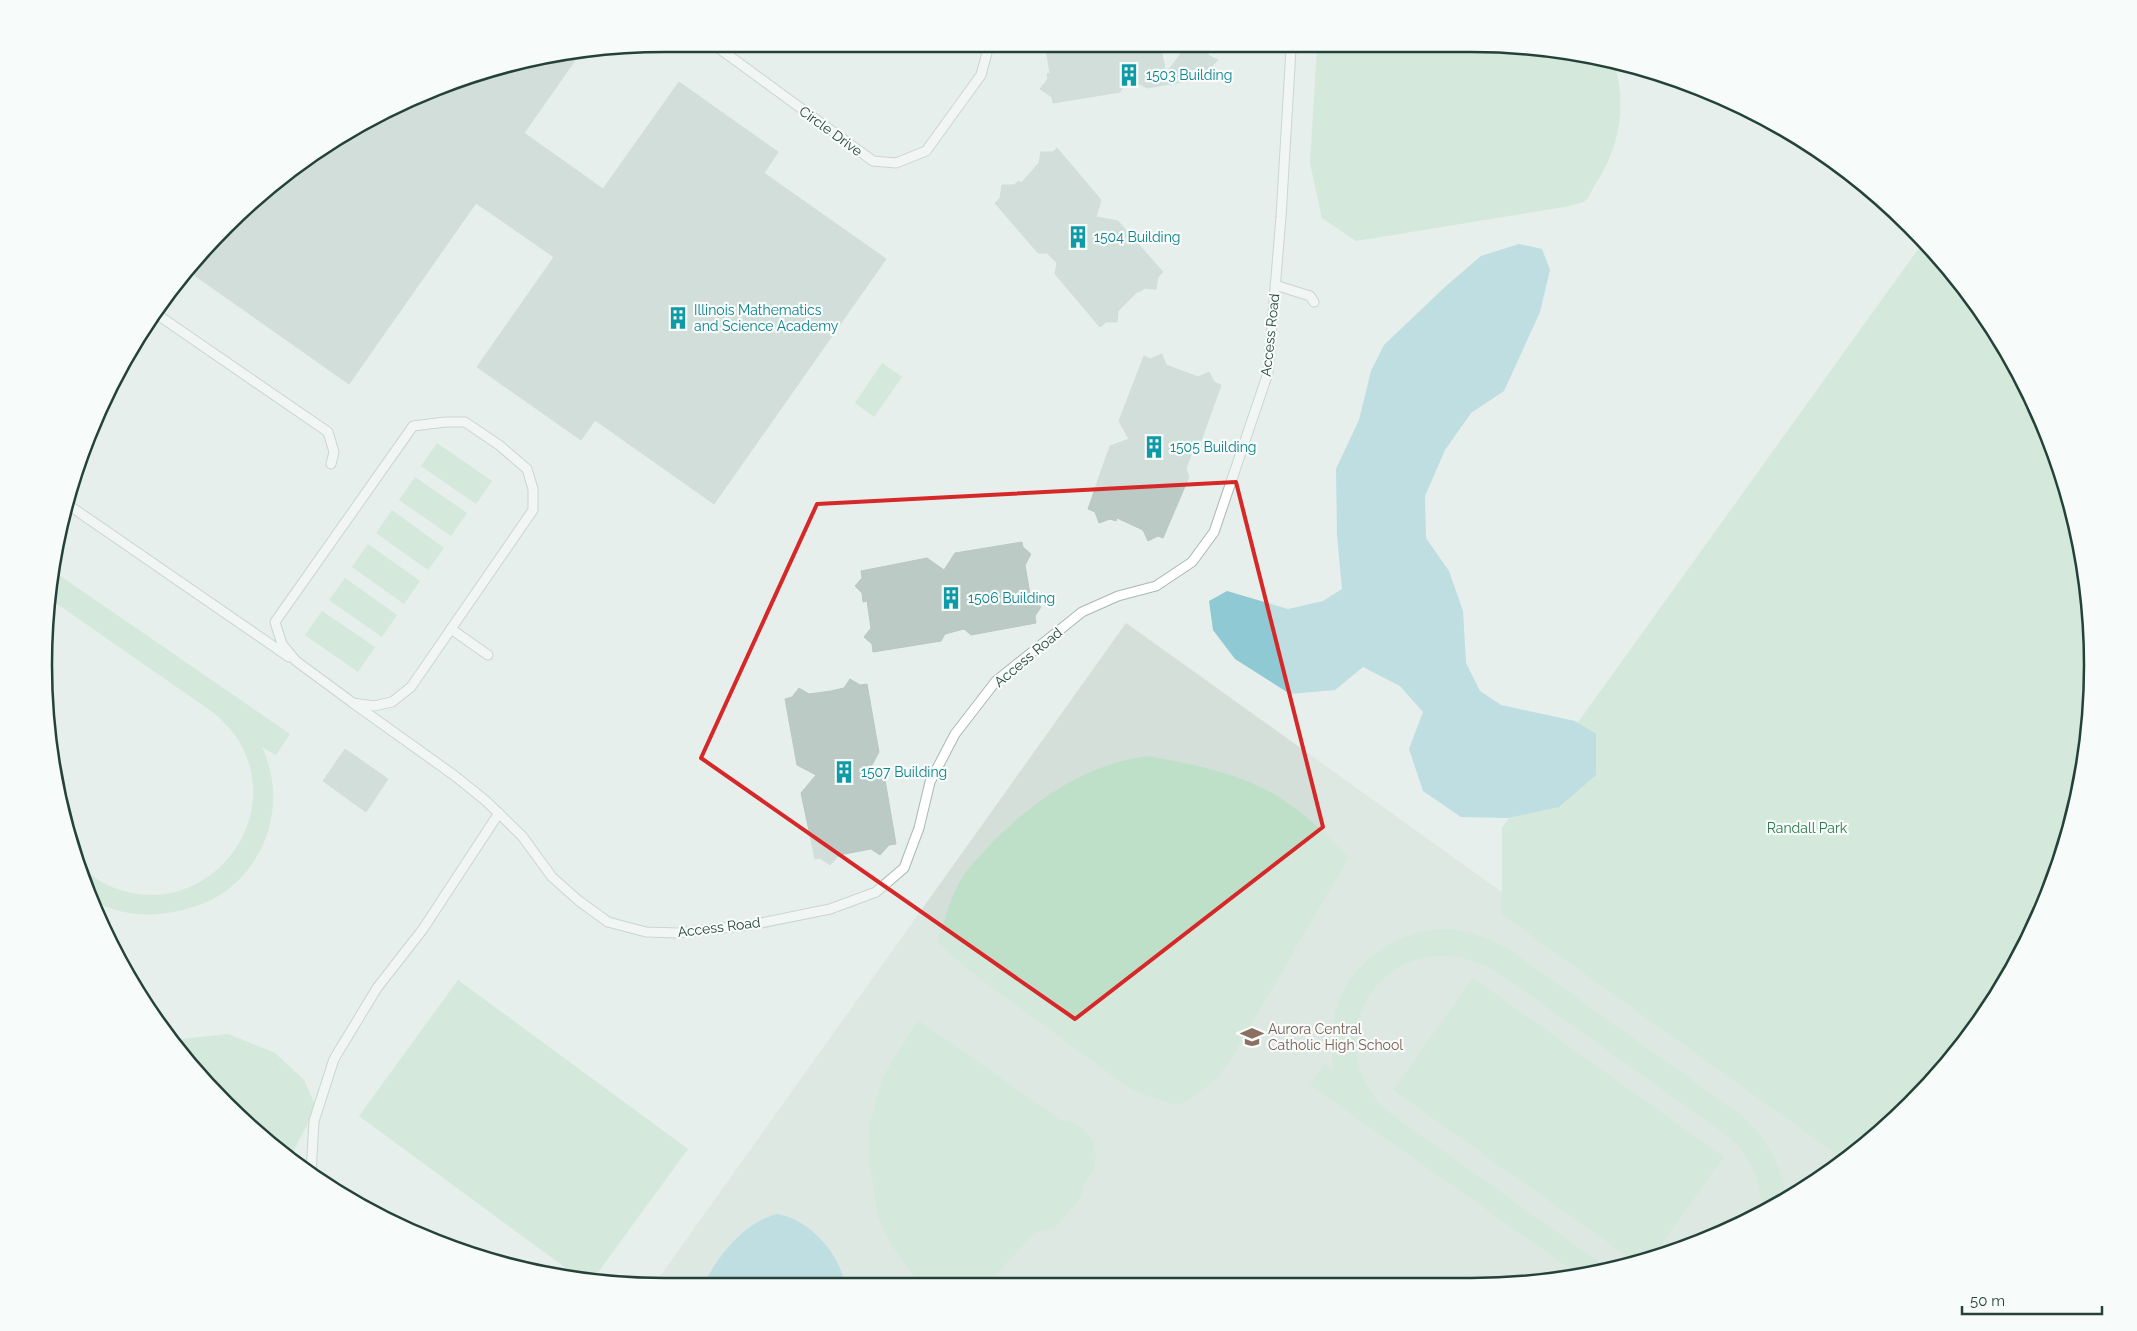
<svg xmlns="http://www.w3.org/2000/svg" width="2137" height="1331" viewBox="0 0 2137 1331" font-family="Raleway,sans-serif">
<rect width="100%" height="100%" fill="#e6efeb"/>
<!-- built -->
<path fill="#d4dfda" d="M1126,623L1502,892V915L1843,1159L1747,1223L1633,1266L1512,1286L656,1282Z"/>
<!-- green -->
<g fill="#bfe0c8">
<path d="M1317,49H1552L1615,66C1627,108 1619,148 1595,185C1592,189 1589,198 1585,201C1581,204 1574,204 1570,206L1356,241L1322,218L1310,163Z"/>
<path d="M1924,241L1939,256L2010,355L2060,466L2088,585L2092,706L2072,827L2029,941L1965,1044L1881,1133L1843,1159L1502,915V828Z"/>
<path d="M882,363L902,377L874,417L855,403Z"/>
<path d="M437,443L492,481L476,504L421,466Z"/>
<path d="M415,477L467,513L451,536L399,500Z"/>
<path d="M392,510L444,548L428,570L376,533Z"/>
<path d="M368,544L420,581L404,604L352,567Z"/>
<path d="M53,571L290,734L276,755L262,747C284,794 273,851 232,886C214,902 189,910 166,913C141,917 113,913 92,899L80,867C90,874 101,883 112,887C202,924 288,824 239,741C232,730 223,721 214,713L50,599Z"/>
<path d="M345,578L397,615L382,637L329,600Z"/>
<path d="M322,611L375,647L358,672L305,635Z"/>
<path d="M1147,756C1193,764 1245,774 1285,801C1309,817 1328,837 1349,857L1228,1064L1213,1082L1184,1103L1175,1105L1132,1090L971,972L937,942C944,921 950,900 960,881C968,867 979,857 990,845C1031,802 1086,764 1147,756Z"/>
<path d="M1438,929C1465,929 1487,936 1510,950L1738,1113C1763,1134 1784,1163 1785,1197L1760,1214C1764,1184 1751,1157 1729,1137L1500,974C1398,910 1305,1032 1387,1111L1610,1270L1579,1275L1310,1085L1324,1064L1334,1071C1320,997 1364,939 1438,929Z"/>
<path d="M1473,978L1724,1157L1651,1259L1638,1264L1393,1090Z"/>
<path d="M458,980L688,1149L591,1282H585L359,1116Z"/>
<path d="M918,1020L1061,1120L1071,1122L1083,1129L1093,1141L1096,1157L1093,1171L1083,1187L1081,1197L1055,1228L1036,1232L987,1284L919,1283L892,1246L878,1218L869,1157V1128L883,1076Z"/>
<path d="M228,1034L275,1053L304,1080L316,1107L289,1160L198,1076L174,1045L182,1039Z"/>
</g>
<!-- water -->
<g fill="#8ec9d4">
<path d="M1519,244L1542,249L1550,270L1540,312L1504,391L1471,413L1445,450L1425,496L1426,538L1449,571L1463,611L1466,663L1480,691L1501,705L1575,721L1596,734V775L1559,807L1508,818L1461,817L1423,791L1409,749L1423,712L1400,686L1363,667L1335,690L1290,694L1235,659L1213,630L1209,601L1227,591L1288,609L1323,601L1342,589L1337,535L1336,469L1359,420L1371,371L1384,345L1445,287L1481,256Z"/>
<path d="M777,1214C807,1218 840,1253 844,1283L705,1282C719,1254 745,1222 777,1214Z"/>
</g>
<!-- building -->
<g fill="#bbcac4" stroke="#b8c9c2">
<path d="M583,49L524,133L603,189L679,82L778,152L764,173L886,259L714,504L595,420L581,440L477,367L554,257L476,203L349,384L187,270L226,226L320,149L466,77Z"/>
<path d="M1046,49H1161L1166,74L1184,49H1207L1208,55L1218,60L1210,68L1211,77L1147,88L1140,84L1133,85L1123,87L1120,92L1053,103L1052,97L1040,89L1048,79L1047,74L1050,73Z"/>
<path d="M1057,148L1101,200L1096,217L1118,221L1163,272L1158,277L1156,289L1145,288L1139,292L1138,291L1118,311L1117,322H1106L1100,327L1055,274L1057,263L1047,253H1038L995,203L1000,198L1002,185H1014L1019,181L1021,183L1039,163L1041,152H1053Z"/>
<path d="M1162,354L1166,365L1198,377L1209,372L1214,382L1221,385L1198,449L1192,452L1186,469L1189,477L1163,538L1158,536L1148,541L1143,530L1117,518L1116,521L1110,519L1099,523L1095,512L1088,509L1110,446L1129,439L1119,421L1144,356L1150,359Z"/>
<path d="M1022,542L1023,547L1031,554L1025,565L1030,594H1033L1034,601L1041,607L1035,616L1036,623L971,635L964,629L945,634L941,641L873,652L872,644L864,637L871,628L867,601L863,602L862,593L855,586L862,578L861,571L927,558L944,570L955,553Z"/>
<path d="M850,679L860,685L867,684L879,752L871,767L884,774L896,844L889,845L880,855L871,849L839,855L830,865L820,858L815,859L801,793L816,775L797,765L785,699L792,697L799,688L809,694L831,691L844,688Z"/>
<path d="M345,749L388,779L366,812L323,781Z"/>
</g>
<g fill="none" stroke-linecap="round" stroke-linejoin="round">
<defs>
<g id="lane">
<path d="M720,49L873,161L896,163L926,151L981,75L988,49"/>
<path d="M1275,285L1310,296L1314,302"/>
<path d="M155,313L328,432L334,452L331,464"/>
<path d="M445,422H465L499,445L527,469L533,489V510L411,687L392,702L374,706L353,703L296,661L282,644L275,622L413,426Z"/>
<path d="M67,504L289,657"/>
<path d="M451,629L488,655"/>
<path d="M353,703L455,776L486,801L522,836L552,877L579,901L608,922L646,932L678,933L751,925L830,909L876,892L904,868L919,828L930,782L955,734L996,681L1082,612L1118,596L1156,586L1192,562L1214,532L1268,373L1281,217L1291,49"/>
<path d="M311,1173L314,1121L334,1059L377,988L423,929L499,813"/>
</g>
</defs>
<!-- lane casing -->
<use href="#lane" stroke="#a8b8b2" stroke-width="11"/>
<!-- lane -->
<use href="#lane" stroke="#fff" stroke-width="9"/>
</g>
<!-- marked area -->
<path d="M0 0H2137V1331H0ZM1236,482L1323,827L1075,1019L701,758L817,504Z" fill="#e6efeb" fill-opacity=".55" fill-rule="evenodd"/>
<path fill="none" stroke="#d62828" stroke-width="4" stroke-linejoin="round" d="M1236,482L1323,827L1075,1019L701,758L817,504Z"/>
<!-- icons -->
<defs>
<symbol id="building-bare" viewBox="-9 -9 18 18"><path d="M-4-6H4V6H1V3H-1V6H-4ZM-2.5-4.3h1.7v1.8h-1.7ZM.8-4.3h1.7v1.8H.8ZM-2.5-1h1.7V.8h-1.7ZM.8-1h1.7V.8H.8Z" fill="#0f9aa8" stroke="#f7fbf9" stroke-width="2.5" paint-order="stroke"/></symbol>
<symbol id="school-bare" viewBox="-9 -9 18 18"><path d="M0-5L7-2L0 1L-7-2ZM-4 1L0 2.5L4 1V4Q0 6-4 4Z" fill="#8d6e63" stroke="#f7fbf9" stroke-width="2.5" paint-order="stroke"/></symbol>
</defs>
<g fill-rule="evenodd">
<use href="#building-bare" x="1113" y="59" width="32" height="32"/>
<use href="#building-bare" x="1062" y="221" width="32" height="32"/>
<use href="#building-bare" x="662" y="302" width="32" height="32"/>
<use href="#building-bare" x="1138" y="431" width="32" height="32"/>
<use href="#building-bare" x="935" y="582" width="32" height="32"/>
<use href="#building-bare" x="828" y="756" width="32" height="32"/>
<use href="#school-bare" x="1236" y="1021" width="32" height="32"/>
</g>
<g text-anchor="middle" stroke-width="4.5" stroke-linejoin="round" paint-order="stroke">
<!-- culture labels -->
<g font-size="14" fill="#0d838f" stroke="#f7fbf9" text-anchor="start">
<text x="1146" y="80">1503 Building</text>
<text x="1094" y="242">1504 Building</text>
<text x="694" y="315">Illinois Mathematics<tspan x="694" dy="16">and Science Academy</tspan></text>
<text x="1170" y="452">1505 Building</text>
<text x="968" y="603">1506 Building</text>
<text x="861" y="777">1507 Building</text>
</g>
<!-- street labels -->
<g font-size="14" fill="#24423a" stroke="#f7fbf9">
<text transform="translate(831 131) rotate(36)" y="5">Circle Drive</text>
<text transform="translate(1270 335) rotate(-84)" y="5">Access Road</text>
<text transform="translate(1028 657) rotate(-40)" y="5">Access Road</text>
<text transform="translate(719 927) rotate(-7)" y="5">Access Road</text>
</g>
<!-- park labels -->
<g font-size="14" fill="#2d7a4b" stroke="#f7fbf9">
<text x="1807" y="833">Randall Park</text>
</g>
<!-- education labels -->
<g font-size="14" fill="#785e54" stroke="#f7fbf9" text-anchor="start">
<text x="1268" y="1034">Aurora Central<tspan x="1268" dy="16">Catholic High School</tspan></text>
</g>
</g>
<!-- crop -->
<path d="M0 0H2137V1331H0ZM665 52H1471A613 613 0 0 1 2084 665V665A613 613 0 0 1 1471 1278H665A613 613 0 0 1 52 665V665A613 613 0 0 1 665 52Z" fill="#f7fbf9" fill-rule="evenodd"/>
<path fill="none" stroke="#24423a" stroke-width="2.5" d="M665 52H1471A613 613 0 0 1 2084 665V665A613 613 0 0 1 1471 1278H665A613 613 0 0 1 52 665V665A613 613 0 0 1 665 52Z"/>
<!-- scale -->
<path d="M1962 1306v8h140v-8" fill="none" stroke="#24423a" stroke-width="2.5"/>
<text x="1970" y="1306" font-size="15" fill="#24423a" stroke="#f7fbf9" stroke-width="4" paint-order="stroke">50 m</text>
</svg>
